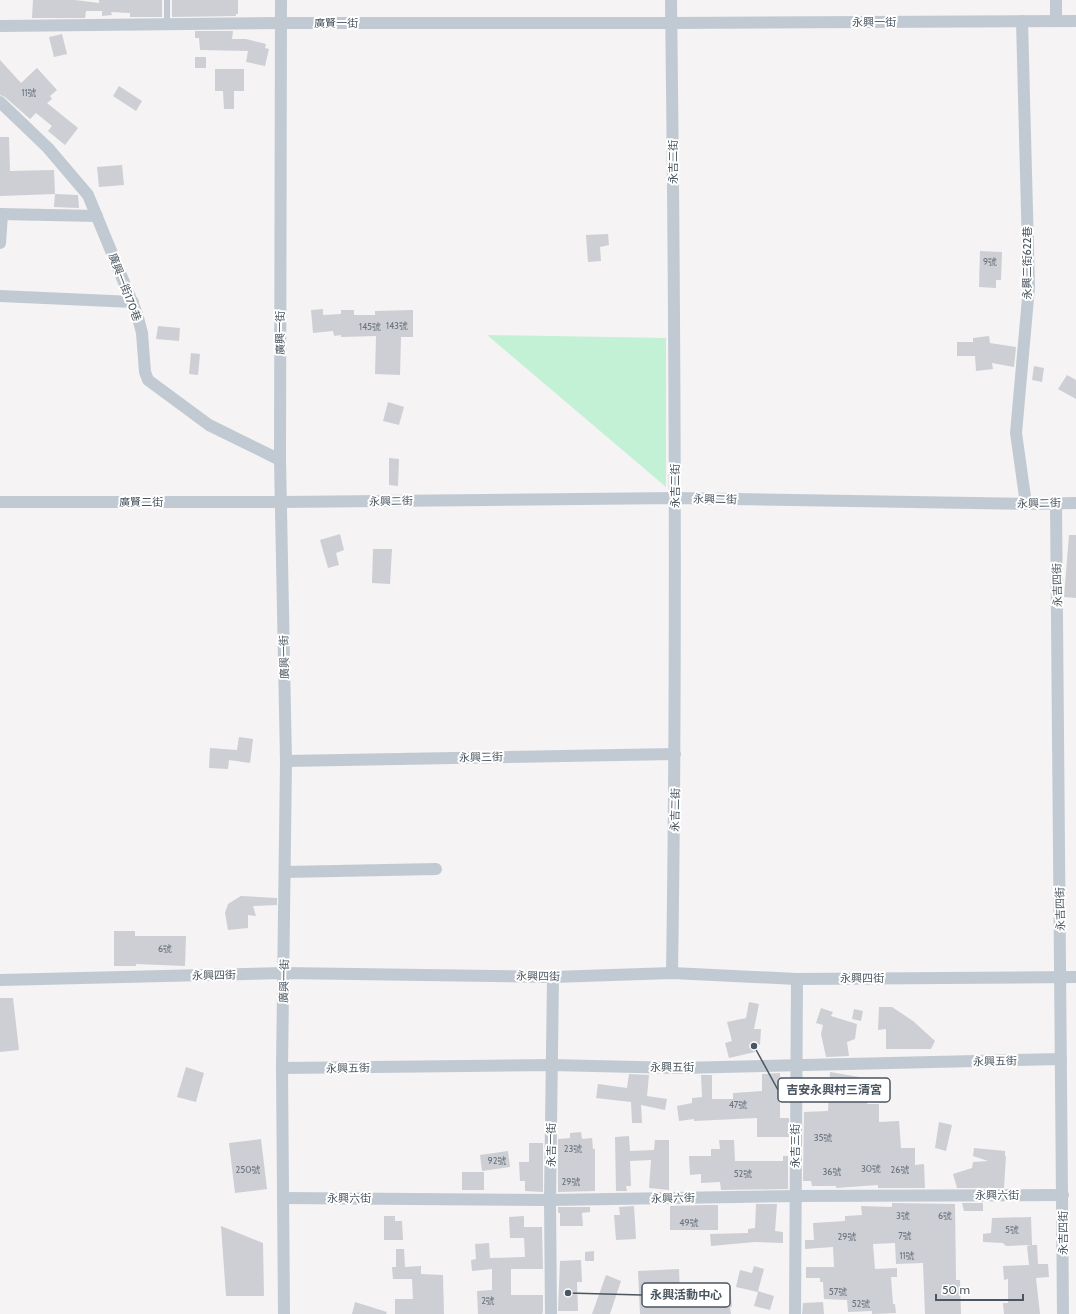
<svg xmlns="http://www.w3.org/2000/svg" width="1076" height="1314" viewBox="0 0 1076 1314" font-family="Cabin,'Noto Sans TC',sans-serif">
<rect width="100%" height="100%" fill="#f5f3f3"/>
<!-- green -->
<path fill="#c3f1d5" d="M487,335L666,338V487Z"/>
<!-- building -->
<g fill="#cdcfd5">
<path d="M33,0H75L99,3V0H162V17H130V13L111,12L112,15L102,16V11H86L85,18H32Z"/>
<path d="M172,0H238V14H236V16L172,17Z"/>
<path d="M195,31H233L232,39H246L266,44L265,48L269,49L265,66L246,62L248,51L200,50L199,38H195Z"/>
<path d="M62,34L67,54L54,57L49,37Z"/>
<rect x="195" y="57" width="11" height="11"/>
<path d="M0,60L21,83L37,68L57,90L50,96L52,99L47,103L78,128L65,145L48,131L52,126L36,113L30,119L5,97L0,95Z"/>
<path d="M215,69H244V91H234V109H224L223,91H215Z"/>
<path d="M119,86L142,101L136,111L113,96Z"/>
<path d="M0,137H9L10,171L54,170L55,194L0,196Z"/>
<path d="M122,165L124,185L99,187L97,167Z"/>
<path d="M55,194L78,195L79,208L54,207Z"/>
<path d="M608,234L609,245L600,247L601,261L588,262L586,235Z"/>
<path d="M980,251L1002,252L1001,280H996V288L979,287Z"/>
<path d="M323,309V315L341,314V310H354V315H375V311L413,310V337H401L400,375L375,374L376,336L341,337V335L334,336L333,331L313,333L311,310Z"/>
<path d="M158,326L180,328L179,341L156,339Z"/>
<path d="M989,336L990,343L1016,347L1014,367L992,363L993,369L976,371L975,356H957V342H973V338Z"/>
<path d="M191,353L200,354L198,375L189,374Z"/>
<path d="M1034,366L1044,368L1042,382L1032,380Z"/>
<path d="M1067,375L1076,380V399L1058,389Z"/>
<path d="M388,402L404,407L399,425L383,421Z"/>
<path d="M389,458L399,459L398,486L389,485Z"/>
<path d="M340,534L344,550L336,553L339,565L328,568L320,540Z"/>
<path d="M1069,535H1076V598L1064,597Z"/>
<path d="M373,549H392L390,584L372,583Z"/>
<path d="M239,737L253,739L250,763L229,760L228,769L209,768L210,748L237,750Z"/>
<path d="M241,896L277,898V905L253,906L256,916L248,915V928L228,930L225,913L228,904Z"/>
<path d="M114,931H135V936H186L185,966L136,964V966H114Z"/>
<path d="M0,998H13L19,1050L0,1052Z"/>
<path d="M749,1002L759,1004L754,1029H761L760,1045L756,1044L755,1052L729,1058L725,1043L732,1041L727,1022L746,1018Z"/>
<path d="M879,1007H892L913,1021L935,1041L931,1049H886V1029L878,1030Z"/>
<path d="M821,1008L833,1012L831,1016L857,1024L855,1039L847,1042L849,1056L826,1057L821,1034L823,1025L816,1023Z"/>
<path d="M854,1009L863,1011L861,1021L852,1019Z"/>
<path d="M186,1067L204,1073L196,1102L177,1097Z"/>
<path d="M830,1072L871,1079L867,1104H879V1122L899,1121L901,1148H915V1165L924,1164L925,1188H878V1185L836,1188V1186H812L811,1181H803L804,1112L828,1111Z"/>
<path d="M780,1073V1118H789V1137H757V1118L694,1121V1119L679,1121L677,1106L692,1103V1098L702,1097L701,1075H712V1099H733V1093L762,1091V1074Z"/>
<path d="M629,1074L649,1075L647,1096L667,1099L665,1110L641,1105L642,1123H632L631,1102L596,1098L598,1084L627,1088Z"/>
<path d="M939,1122L952,1125L946,1151L935,1148Z"/>
<path d="M581,1132L582,1139L592,1138L593,1149H595V1191L558,1192V1139L570,1138V1133Z"/>
<path d="M629,1136L630,1151L654,1150L655,1140H669V1190L649,1188L651,1160L630,1161L631,1186H626L627,1191H616L615,1137Z"/>
<path d="M261,1139L267,1189L235,1193L229,1143Z"/>
<path d="M719,1140H734L735,1161H783V1156H788V1189L721,1190L720,1182L701,1183V1174L690,1175L689,1156H711V1149H720Z"/>
<path d="M529,1143H543V1192L525,1191V1181H520L519,1162H529Z"/>
<path d="M974,1148L1005,1151V1156H1006L1004,1188H957L953,1174L972,1168L973,1162L988,1161L973,1156Z"/>
<path d="M508,1151L510,1167L482,1171L480,1155Z"/>
<rect x="462" y="1172" width="22" height="18"/>
<path d="M892,1203L955,1204L956,1280H960L961,1314H925L923,1263L896,1264L895,1243L873,1244L875,1269L897,1268V1277H891L893,1304H895L896,1313L872,1314V1311L848,1312L847,1300L824,1299L823,1282H820V1278H806V1267H834L833,1247L805,1249V1240H814L813,1223L845,1221V1216L862,1215L861,1206L892,1207Z"/>
<path d="M962,1203H983V1211H964Z"/>
<path d="M756,1204H777L775,1231L783,1232V1243L755,1242L711,1246L710,1234L748,1233V1229L755,1228Z"/>
<path d="M707,1205H718V1230H670V1206Z"/>
<path d="M634,1206L636,1239L616,1240L614,1215H620L619,1207Z"/>
<path d="M558,1207H590V1212L582,1213L583,1226H560V1213H558Z"/>
<path d="M384,1216H395V1221H402L403,1240H384Z"/>
<path d="M524,1216V1227H542L543,1269H511V1295H543V1312L542,1314H478L477,1291L492,1290V1269L472,1271L471,1260L476,1259L475,1244L489,1243L490,1258L525,1257L524,1238H510L509,1217Z"/>
<path d="M1031,1217L1032,1245H1037L1038,1264H1048L1049,1277L1036,1278L1040,1314H1004L1003,1303H1008V1279L1004,1280L1003,1266L1029,1265L1027,1246L1031,1245L1006,1246L1003,1243L983,1242V1234L991,1233L992,1218Z"/>
<path d="M221,1226L263,1243L264,1296H226Z"/>
<path d="M396,1249H404L405,1267L421,1266V1274L443,1275L444,1314H395V1299H413L412,1279H393L392,1267H396Z"/>
<path d="M594,1251V1261H585V1252Z"/>
<path d="M581,1260L582,1282H577L578,1311H558L560,1261Z"/>
<path d="M754,1266L764,1269L758,1291L774,1296L770,1310L754,1306L758,1292L736,1287L740,1270L752,1273Z"/>
<path d="M679,1269L680,1295L716,1293L715,1285L730,1284L732,1307H730L731,1314H640L638,1271Z"/>
<path d="M606,1275L621,1281L610,1314H592Z"/>
<path d="M355,1302L387,1312L386,1314H352Z"/>
<path d="M823,1302L824,1314H802L803,1303Z"/>
</g>
<g fill="none" stroke-linecap="round" stroke-linejoin="round">
<!-- service -->
<path stroke="#c1cad2" stroke-width="6" d="M167,24V0"/>
<!-- minor -->
<g stroke="#c1cad2" stroke-width="12">
<path d="M281,0L280,460L286,761L282,1068L284,1314"/>
<path d="M671,0C675,324 677,648 672,973"/>
<path d="M1056,0V21"/>
<path d="M1022,21L1029,287L1016,433L1026,504"/>
<path d="M0,26L281,23H671L1076,21"/>
<path d="M0,102L48,148L88,195L137,314L142,333L145,372L148,380L209,425L280,460"/>
<path d="M0,214L97,216"/>
<path d="M0,243L2,214"/>
<path d="M0,296L133,302"/>
<path d="M0,502H281L675,498L1026,504L1076,503"/>
<path d="M1056,503L1063,1314"/>
<path d="M286,761L675,754"/>
<path d="M285,872L436,869"/>
<path d="M0,980L284,973L553,977L672,973L797,979L1076,977"/>
<path d="M282,1068L551,1065L679,1068L1061,1059"/>
<path d="M283,1198L550,1200L795,1196L1063,1195"/>
<path d="M551,1314L550,1200L553,977"/>
<path d="M795,1314L797,979"/>
</g>
</g>
<g text-anchor="middle" stroke-width="4" stroke-linejoin="round" paint-order="stroke">
<!-- number labels -->
<g font-size="9" fill="#6b747e">
<text x="29" y="96">11號</text>
<text x="990" y="265">9號</text>
<text x="397" y="329">143號</text>
<text x="370" y="330">145號</text>
<text x="165" y="952">6號</text>
<text x="738" y="1108">47號</text>
<text x="823" y="1141">35號</text>
<text x="573" y="1152">23號</text>
<text x="497" y="1164">92號</text>
<text x="871" y="1172">30號</text>
<text x="248" y="1173">250號</text>
<text x="900" y="1173">26號</text>
<text x="832" y="1175">36號</text>
<text x="743" y="1177">52號</text>
<text x="571" y="1185">29號</text>
<text x="903" y="1219">3號</text>
<text x="945" y="1219">6號</text>
<text x="689" y="1226">49號</text>
<text x="1012" y="1233">5號</text>
<text x="905" y="1239">7號</text>
<text x="847" y="1240">29號</text>
<text x="907" y="1259">11號</text>
<text x="838" y="1295">57號</text>
<text x="488" y="1304">2號</text>
<text x="861" y="1307">52號</text>
</g>
<!-- street labels -->
<g font-size="11" fill="#4a5661" stroke="#fff">
<text x="874" y="26">永興一街</text>
<text x="336" y="27">廣賢一街</text>
<text transform="translate(673 162) rotate(-90)" y="4">永吉二街</text>
<text transform="translate(1027 263) rotate(-90)" y="4">永興二街622巷</text>
<text transform="translate(125 287) rotate(69)" y="4">廣興一街170巷</text>
<text transform="translate(280 333) rotate(-90)" y="4">廣興一街</text>
<text transform="translate(675 486) rotate(-90)" y="4">永吉二街</text>
<text transform="translate(715 499) rotate(1)" y="4">永興二街</text>
<text transform="translate(391 501) rotate(-1)" y="4">永興二街</text>
<text x="141" y="506">廣賢二街</text>
<text transform="translate(1039 503) rotate(-1)" y="4">永興二街</text>
<text transform="translate(1057 585) rotate(-91)" y="4">永吉四街</text>
<text transform="translate(284 657) rotate(-91)" y="4">廣興一街</text>
<text transform="translate(481 757) rotate(-1)" y="4">永興三街</text>
<text transform="translate(675 810) rotate(-89)" y="4">永吉二街</text>
<text transform="translate(1060 909) rotate(-91)" y="4">永吉四街</text>
<text transform="translate(214 975) rotate(-1)" y="4">永興四街</text>
<text transform="translate(538 976) rotate(1)" y="4">永興四街</text>
<text x="862" y="982">永興四街</text>
<text transform="translate(284 981) rotate(-89)" y="4">廣興一街</text>
<text transform="translate(995 1061) rotate(-1)" y="4">永興五街</text>
<text x="672" y="1071">永興五街</text>
<text transform="translate(348 1068) rotate(-1)" y="4">永興五街</text>
<text transform="translate(551 1145) rotate(-90)" y="4">永吉一街</text>
<text transform="translate(795 1146) rotate(-90)" y="4">永吉三街</text>
<text x="997" y="1199">永興六街</text>
<text x="349" y="1202">永興六街</text>
<text transform="translate(673 1198) rotate(-1)" y="4">永興六街</text>
<text transform="translate(1063 1233) rotate(-90)" y="4">永吉四街</text>
</g>
</g>
<!-- callouts -->
<path fill="none" stroke="#4a5661" stroke-width="1.5" d="M754 1046L778 1090M568 1293L642 1295"/>
<g fill="#4a5661" stroke="#fff" stroke-width="1.5">
<circle cx="754" cy="1046" r="4"/>
<circle cx="568" cy="1293" r="4"/>
</g>
<g fill="#fff" stroke="#4a5661" stroke-width="1.5">
<rect x="778" y="1078" width="112" height="24" rx="4"/>
<rect x="642" y="1283" width="88" height="24" rx="4"/>
</g>
<g font-size="12" text-anchor="middle" font-weight="bold" fill="#4a5661">
<text x="834" y="1094">吉安永興村三清宮</text>
<text x="686" y="1299">永興活動中心</text>
</g>
<!-- scale -->
<path d="M936 1294v6h87v-6" fill="none" stroke="#4a5661" stroke-width="2"/>
<text x="942" y="1294" font-size="12" fill="#4a5661" stroke="#ffffff" stroke-width="3" paint-order="stroke">50 m</text>
</svg>
